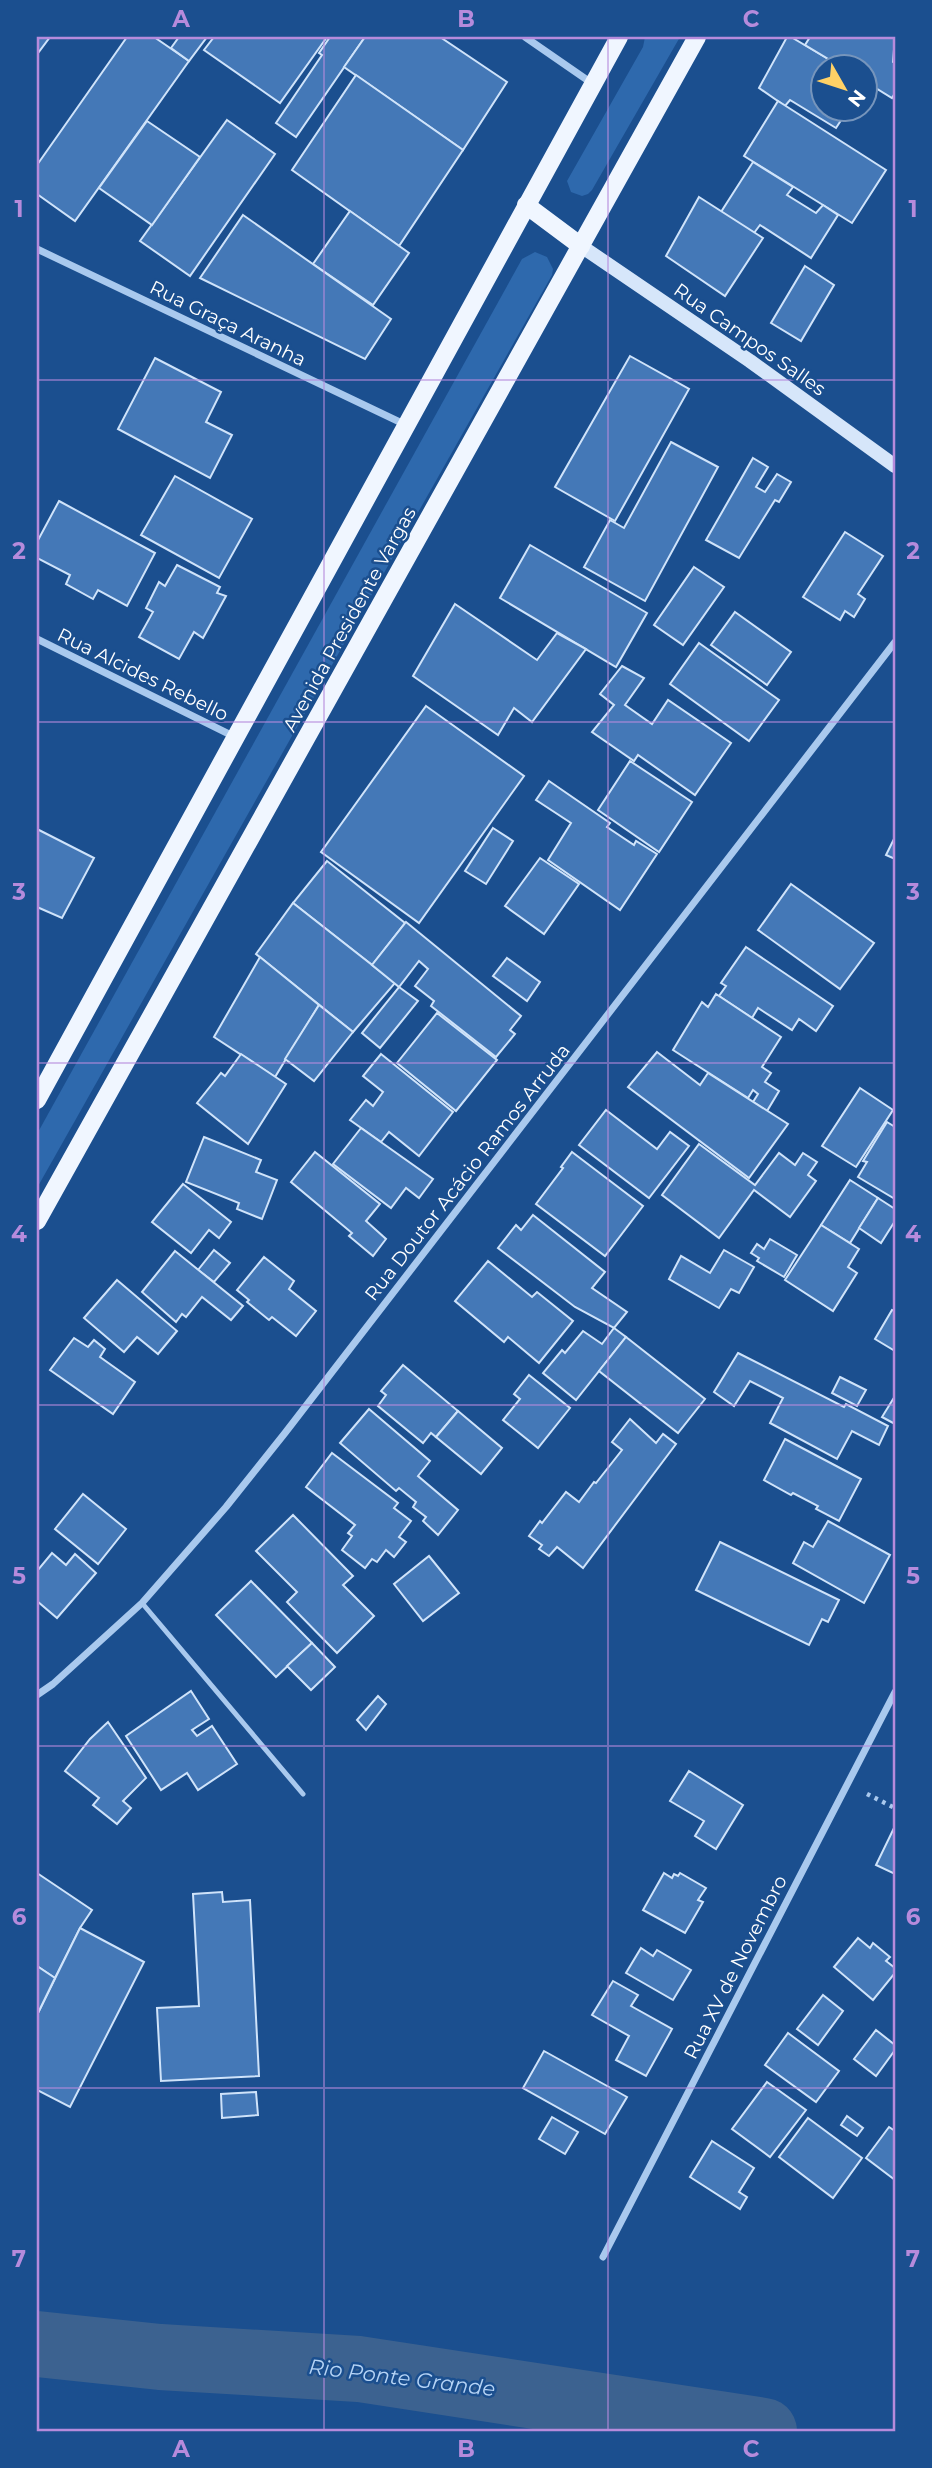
<svg xmlns="http://www.w3.org/2000/svg" width="932" height="2468" viewBox="0 0 932 2468" font-family="Montserrat,sans-serif">
<rect width="100%" height="100%" fill="#1b4f8f"/>
<!-- green -->
<g fill="#2e69ad">
<path d="M645,37H680L592,190L588,194L582,196L571,192L567,181L643,47Z"/>
<path d="M535,252L547,257L553,269L552,275L37,1188V1134L522,259Z"/>
</g>
<g fill="none" stroke-linecap="round" stroke-linejoin="round">
<!-- river -->
<path stroke="#3c6290" stroke-width="66" d="M37,2344L160,2357L359,2369L764,2431"/>
</g>
<!-- building -->
<g fill="#4478b7" stroke="#cfe3fa" stroke-width="2">
<path d="M37,37H50L38,53L37,51Z"/>
<path d="M127,37H154L189,61L75,221L37,194V165Z"/>
<path d="M179,37H207L189,61L171,48Z"/>
<path d="M214,37H327L280,103L204,50Z"/>
<path d="M330,37H365L296,137L276,123L322,55L319,53Z"/>
<path d="M365,37H440L507,82L463,150L344,67Z"/>
<path d="M787,37H791L840,66H824V108H849L836,128L790,100L785,106L759,88Z"/>
<path d="M810,37H895L893,62L895,63V93L892,98L866,82V66H840L805,45Z"/>
<path d="M356,75L463,150L399,246L292,170Z"/>
<path d="M778,101L886,170L852,223L744,156Z"/>
<path d="M227,120L275,154L190,276L140,241Z"/>
<path d="M147,121L200,157L152,225L99,188Z"/>
<path d="M753,162L793,187L787,195L816,213L823,205L838,215L811,258L760,225L754,233L721,212Z"/>
<path d="M699,197L763,238L725,296L666,256Z"/>
<path d="M350,211L409,253L373,305L313,264Z"/>
<path d="M243,215L391,319L365,359L200,278Z"/>
<path d="M805,266L834,285L801,341L771,323Z"/>
<path d="M630,356L689,389L615,521L555,487Z"/>
<path d="M155,358L221,392L206,422L232,435L210,478L118,429Z"/>
<path d="M671,442L718,467L645,601L584,567L610,520L624,528Z"/>
<path d="M753,458L768,467L756,487L765,492L777,474L791,482L779,502L775,500L739,558L706,540Z"/>
<path d="M175,476L252,519L219,578L141,535Z"/>
<path d="M59,501L155,553L127,606L98,590L93,599L66,584L70,575L37,558V542Z"/>
<path d="M845,532L883,556L858,594L865,599L854,617L845,611L840,620L803,597Z"/>
<path d="M530,545L647,613L616,667L500,598Z"/>
<path d="M177,565L220,587L217,593L226,596L203,638L194,632L179,659L139,637L153,612L146,608L159,582L165,586Z"/>
<path d="M694,567L724,587L683,645L654,625Z"/>
<path d="M455,604L537,660L557,633L586,649L532,722L514,708L498,735L413,676Z"/>
<path d="M735,612L791,652L767,685L711,645Z"/>
<path d="M699,643L779,700L749,741L670,684Z"/>
<path d="M622,666L644,678L625,705L652,724L668,700L731,743L695,795L638,755L634,761L592,732L614,705L600,694Z"/>
<path d="M426,706L524,776L419,923L321,852Z"/>
<path d="M630,761L692,802L659,852L598,810Z"/>
<path d="M549,781L610,823L607,827L634,845L636,841L657,854L620,910L548,860L571,823L536,800Z"/>
<path d="M493,828L513,841L486,884L465,871Z"/>
<path d="M37,829L94,858L62,918L37,907Z"/>
<path d="M895,837V859L886,855Z"/>
<path d="M540,858L579,884L544,934L505,906Z"/>
<path d="M327,861L405,923L372,965L293,903Z"/>
<path d="M791,884L874,943L840,989L758,930Z"/>
<path d="M293,903L395,983L353,1032L256,954Z"/>
<path d="M406,922L521,1016L510,1030L515,1034L496,1057L431,1006L434,1001L415,986L428,969L419,961L399,987L372,965Z"/>
<path d="M746,947L833,1006L816,1031L799,1019L792,1030L758,1008L752,1018L719,996L726,986L721,983Z"/>
<path d="M260,957L319,1005L275,1077L214,1037Z"/>
<path d="M507,958L540,982L527,1001L493,976Z"/>
<path d="M399,987L418,1001L380,1048L362,1033Z"/>
<path d="M716,994L781,1037L762,1067L771,1073L765,1082L779,1091L767,1111L753,1102L758,1094L753,1090L748,1098L673,1050L702,1002L708,1007Z"/>
<path d="M319,1005L353,1032L314,1081L285,1059Z"/>
<path d="M437,1013L497,1060L456,1111L397,1063Z"/>
<path d="M657,1052L700,1085L708,1073L788,1124L749,1178L628,1087Z"/>
<path d="M241,1054L286,1084L248,1144L197,1103L221,1073L225,1076Z"/>
<path d="M381,1054L453,1112L419,1156L389,1132L381,1142L350,1120L366,1100L373,1106L383,1092L363,1076Z"/>
<path d="M860,1088L893,1110L856,1167L822,1146Z"/>
<path d="M606,1110L657,1149L670,1132L689,1146L649,1198L579,1145Z"/>
<path d="M887,1122L895,1127V1199L858,1177L867,1162L863,1161Z"/>
<path d="M361,1128L433,1179L419,1198L406,1188L391,1208L333,1164Z"/>
<path d="M204,1137L261,1160L256,1172L277,1180L262,1219L237,1209L239,1203L186,1182Z"/>
<path d="M699,1144L755,1185L779,1153L795,1165L803,1153L817,1162L808,1175L816,1181L790,1217L754,1190L719,1238L662,1195Z"/>
<path d="M315,1152L380,1204L366,1221L386,1239L373,1256L349,1236L352,1233L291,1182Z"/>
<path d="M572,1152L643,1206L605,1256L536,1204L563,1168L561,1167Z"/>
<path d="M850,1180L878,1198L850,1243L821,1225Z"/>
<path d="M183,1184L231,1222L219,1238L209,1230L191,1253L152,1222Z"/>
<path d="M878,1198L895,1209V1221L881,1243L859,1228Z"/>
<path d="M533,1215L605,1272L592,1288L627,1312L614,1328L575,1307L498,1248L516,1225L521,1230Z"/>
<path d="M821,1225L859,1249L848,1267L857,1273L833,1311L785,1280Z"/>
<path d="M770,1239L797,1255L784,1277L757,1261L759,1258L751,1253L757,1244L764,1249Z"/>
<path d="M214,1250L230,1263L214,1282L198,1270Z"/>
<path d="M724,1250L754,1267L739,1293L731,1289L719,1308L669,1279L681,1256L710,1273Z"/>
<path d="M175,1251L243,1306L231,1320L202,1297L186,1317L182,1314L176,1322L142,1292Z"/>
<path d="M264,1257L294,1281L289,1289L316,1311L296,1336L272,1317L269,1320L247,1302L249,1300L237,1290Z"/>
<path d="M488,1261L532,1297L537,1292L573,1321L539,1363L508,1337L504,1342L455,1301Z"/>
<path d="M117,1280L177,1331L158,1354L137,1337L124,1352L84,1318Z"/>
<path d="M892,1310L895,1311V1351L875,1339Z"/>
<path d="M614,1328L626,1337L576,1400L543,1373L562,1350L565,1353L583,1331L602,1344Z"/>
<path d="M626,1337L705,1399L678,1433L599,1371Z"/>
<path d="M74,1338L88,1347L94,1340L105,1349L100,1357L135,1382L113,1414L50,1370Z"/>
<path d="M738,1353L844,1407L846,1404L888,1426L879,1445L852,1431L837,1459L770,1423L783,1398L750,1381L734,1406L714,1392Z"/>
<path d="M403,1365L458,1411L436,1437L431,1433L423,1443L378,1406L386,1395L381,1391Z"/>
<path d="M529,1375L570,1408L538,1448L503,1420L520,1399L514,1394Z"/>
<path d="M840,1377L866,1390L857,1406L832,1393Z"/>
<path d="M895,1396V1424L882,1417Z"/>
<path d="M369,1409L430,1461L418,1476L458,1510L438,1535L423,1521L426,1517L413,1507L416,1502L399,1488L396,1491L340,1443Z"/>
<path d="M458,1411L502,1448L481,1474L436,1437Z"/>
<path d="M630,1419L656,1443L663,1434L676,1444L583,1568L557,1547L549,1556L539,1549L542,1545L529,1536L540,1521L542,1523L566,1492L579,1502L594,1482L596,1483L622,1450L612,1442Z"/>
<path d="M785,1439L861,1479L839,1521L816,1509L818,1506L793,1493L791,1495L764,1480Z"/>
<path d="M332,1453L398,1503L394,1508L411,1521L399,1537L406,1542L394,1557L386,1550L377,1562L372,1559L365,1568L342,1550L352,1536L348,1533L355,1525L306,1487Z"/>
<path d="M83,1494L126,1529L98,1564L55,1529Z"/>
<path d="M293,1515L353,1576L343,1585L374,1616L337,1653L287,1602L297,1592L256,1551Z"/>
<path d="M828,1521L890,1555L864,1603L793,1563L804,1542L813,1547Z"/>
<path d="M720,1542L839,1600L828,1622L822,1619L809,1645L696,1590Z"/>
<path d="M52,1553L66,1565L75,1554L96,1573L57,1618L37,1601V1571Z"/>
<path d="M429,1556L459,1593L423,1621L394,1584Z"/>
<path d="M251,1581L312,1643L276,1677L216,1615Z"/>
<path d="M312,1643L335,1667L311,1690L287,1666Z"/>
<path d="M191,1691L209,1719L192,1730L197,1736L212,1726L237,1764L198,1790L187,1773L161,1790L126,1736Z"/>
<path d="M378,1696L386,1704L366,1730L357,1720Z"/>
<path d="M108,1722L146,1778L123,1801L131,1808L117,1824L93,1805L99,1798L65,1771L90,1739Z"/>
<path d="M689,1771L743,1805L716,1849L695,1836L704,1821L670,1801Z"/>
<path d="M895,1826V1874L876,1865Z"/>
<path d="M37,1873L92,1910L80,1928L55,1978L37,1966Z"/>
<path d="M664,1873L672,1878L674,1874L678,1876L680,1873L706,1888L698,1900L703,1902L685,1933L643,1910Z"/>
<path d="M222,1892L223,1902L250,1900L259,2076L161,2081L157,2008L199,2006L193,1894Z"/>
<path d="M80,1928L144,1962L70,2107L37,2090V2015Z"/>
<path d="M858,1938L870,1948L873,1943L890,1957L886,1961L895,1968V1973L873,2000L834,1967Z"/>
<path d="M641,1948L653,1956L657,1950L691,1970L673,2000L626,1973Z"/>
<path d="M37,1966L55,1978L37,2015Z"/>
<path d="M613,1981L638,1995L631,2006L672,2029L646,2076L616,2060L629,2036L592,2015Z"/>
<path d="M823,1995L843,2011L818,2045L797,2029Z"/>
<path d="M876,2030L895,2045V2050L876,2076L854,2059Z"/>
<path d="M788,2033L839,2071L816,2102L765,2065Z"/>
<path d="M544,2051L627,2097L605,2134L523,2088Z"/>
<path d="M767,2082L806,2110L770,2157L732,2129Z"/>
<path d="M256,2092L258,2115L222,2118L221,2094Z"/>
<path d="M847,2116L863,2128L857,2136L841,2125Z"/>
<path d="M552,2117L578,2132L565,2154L539,2139Z"/>
<path d="M808,2118L862,2158L833,2198L779,2157Z"/>
<path d="M889,2127L895,2131V2180L866,2158Z"/>
<path d="M712,2141L754,2168L739,2192L747,2197L740,2209L690,2177Z"/>
</g>
<g fill="none" stroke-linecap="round" stroke-linejoin="round">
<!-- path -->
<path stroke="#a9c9ee" stroke-width="4.5" stroke-dasharray="3.5 5" stroke-linecap="butt" d="M867,1794L895,1808"/>
<!-- lane -->
<path stroke="#a9c9ee" stroke-width="5" d="M142,1603L303,1794"/>
<!-- street -->
<g stroke="#a9c9ee" stroke-width="7">
<path d="M525,37L593,84"/>
<path d="M37,249L406,425"/>
<path d="M37,639L235,737"/>
<path d="M37,1695L53,1684L142,1603L226,1507L285,1433L895,642"/>
<path d="M603,2257L895,1692"/>
</g>
<!-- secondary -->
<path stroke="#d6e6fa" stroke-width="14" d="M581,246L750,361L895,466"/>
<!-- primary -->
<g stroke="#f0f6ff" stroke-width="18">
<path d="M526,205L581,246"/>
<path d="M37,1100L619,37"/>
<path d="M37,1221L697,37"/>
</g>
</g>
<!-- grid -->
<path fill="none" stroke="#b68bdc" stroke-width="2" stroke-opacity="0.55" d="M324,37V2431M608,37V2431M37,380H895M37,722H895M37,1063H895M37,1405H895M37,1746H895M37,2088H895"/>
<g text-anchor="middle" stroke-width="5" stroke-linejoin="round" paint-order="stroke">
<!-- street labels -->
<g font-size="19" fill="#fff" stroke="#1b4f8f">
<text transform="translate(228 323) rotate(26)" y="7">Rua Graça Aranha</text>
<text transform="translate(750 339) rotate(35)" y="7">Rua Campos Salles</text>
<text transform="translate(349 619) rotate(-61)" y="7">Avenida Presidente Vargas</text>
<text transform="translate(143 674) rotate(26)" y="7">Rua Alcides Rebello</text>
<text transform="translate(467 1172) rotate(-52)" y="7">Rua Doutor Acácio Ramos Arruda</text>
<text transform="translate(735 1967) rotate(-63)" y="7">Rua XV de Novembro</text>
</g>
<!-- water labels -->
<g font-size="21" font-style="italic" fill="#b5d3f5" stroke="#1b4f8f">
<text transform="translate(402 2378) rotate(7)" y="7">Rio Ponte Grande</text>
</g>
</g>
<!-- border -->
<rect width="932" height="2468" fill="none" stroke="#1b4f8f" stroke-width="77"/>
<!-- north arrow -->
<g transform="translate(844 88) rotate(129)"><circle r="33" fill="#1b4f8f" stroke="#7695bc" stroke-width="2"/>
<path d="M0-5L12 26L0 18L-12 26Z" fill="#ffd166"/>
<text y="-10" font-size="19" font-weight="bold" text-anchor="middle" fill="#ffffff">N</text>
</g>
<rect x="38" y="38" width="856" height="2392" fill="none" stroke="#b68bdc" stroke-width="2.5"/>
<g font-size="23" text-anchor="middle" font-weight="bold" fill="#b68bdc">
<text x="181" y="27">A</text>
<text x="466" y="27">B</text>
<text x="751" y="27">C</text>
<text x="19" y="217">1</text>
<text x="913" y="217">1</text>
<text x="19" y="559">2</text>
<text x="913" y="559">2</text>
<text x="19" y="900">3</text>
<text x="913" y="900">3</text>
<text x="19" y="1242">4</text>
<text x="913" y="1242">4</text>
<text x="19" y="1584">5</text>
<text x="913" y="1584">5</text>
<text x="19" y="1925">6</text>
<text x="913" y="1925">6</text>
<text x="19" y="2267">7</text>
<text x="913" y="2267">7</text>
<text x="181" y="2457">A</text>
<text x="466" y="2457">B</text>
<text x="751" y="2457">C</text>
</g>
</svg>
